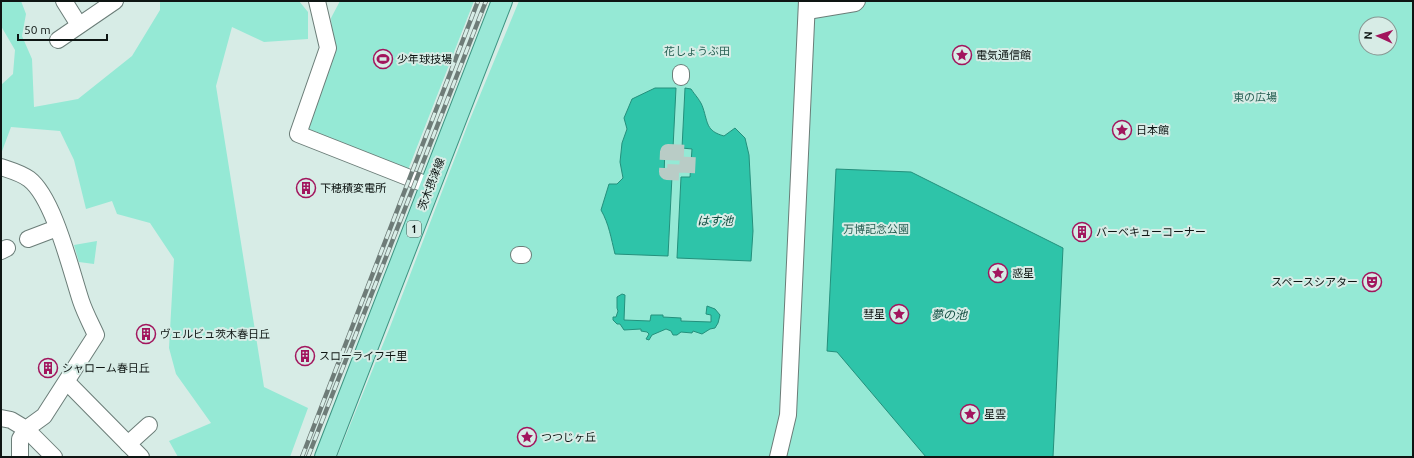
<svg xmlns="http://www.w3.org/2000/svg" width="1414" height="458" viewBox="0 0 1414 458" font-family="Ubuntu,'Noto Sans JP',sans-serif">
<rect width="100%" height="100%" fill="#d7ece6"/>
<!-- green -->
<g fill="#95e9d5" fill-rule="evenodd">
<path d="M1,1H21L26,14L22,36L32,59L34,107L78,99L132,56L160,10V1H299L308,12V39L264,42L232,27L216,86L264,387L308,408L290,457H178L169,441L211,423L176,374L169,348L174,259L150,223L117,214L112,201L86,209L74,160L60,131L11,127L1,154V85L13,74L15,50L1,26Z"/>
<path d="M340,1H474L408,170L305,129L333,49L331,18Z"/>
<path d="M519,1H1413V457H337L390,327L468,124ZM1366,24H1390V48H1366Z"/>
<path d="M97,241L94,264L79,262L74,245Z"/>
</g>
<!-- water -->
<g fill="#2ec4a9" stroke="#24907c">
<path d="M655,88H676L673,148H665L664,175L672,176L668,256L615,254C611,238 609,224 601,210L609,184H617L623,178L620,162L622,143L627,129L624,118L632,99Z"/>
<path d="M685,88L691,89C695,95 701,101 703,108C708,123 706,131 724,136L735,128L745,138L749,155L753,231L751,261L677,258L681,177H690L692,149L682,148Z"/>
<path d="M836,169L911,172L1063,248L1053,457H926L837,352L827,351Z"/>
<path d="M622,294L625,295L624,320L650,321L651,315H663V317L681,318V321L711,322V315L706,314L707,306L715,309L720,315L718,323L715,328L710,329L702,334L693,331L692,333L681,332L677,335H673L671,331L666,329L652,335L649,340L646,339L649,334L647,332L641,331V329L624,330L620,324H617L613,320V317H616L618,311L617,308V297Z"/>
</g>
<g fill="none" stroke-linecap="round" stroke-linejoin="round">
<!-- minor-tunnel -->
<path stroke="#b9ccc6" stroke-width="16" stroke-dasharray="16 8" stroke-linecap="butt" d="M668,152L688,153L687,173L667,172Z"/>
<defs>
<g id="minor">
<path d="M64,1L79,25"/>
<path d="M317,1L328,48L298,134L430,186"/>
<path d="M807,11L855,3L857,1"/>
<path d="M58,40L115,1"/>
<path d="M681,77V73"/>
<path d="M1,167C10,170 21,173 29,179C54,198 71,271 81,301C85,313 91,324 96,335L44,416L26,429L11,420L1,418"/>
<path d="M28,239L57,228"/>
<path d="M1,251L7,248"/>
<path d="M519,255H523"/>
<path d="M67,382L141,457"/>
<path d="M128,444L149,425"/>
<path d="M20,457V439L26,429L54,457"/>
<path d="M778,457L788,415L807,1"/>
</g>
<path id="major" d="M325,457L502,1"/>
</defs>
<!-- minor casing -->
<use href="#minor" stroke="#6b7d78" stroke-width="18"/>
<!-- major casing -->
<use href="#major" stroke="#3d9482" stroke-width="22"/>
<!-- minor -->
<use href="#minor" stroke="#fff" stroke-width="16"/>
<!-- major -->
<use href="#major" stroke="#9ae8d7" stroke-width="20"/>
<defs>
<g id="rail">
<path d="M302,457L478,1"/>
<path d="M308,457L486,1"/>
</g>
</defs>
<!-- rail casing -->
<use href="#rail" stroke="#6e7c78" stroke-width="4.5"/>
<!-- rail -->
<use href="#rail" stroke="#d7ece6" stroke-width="3" stroke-dasharray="9" stroke-linecap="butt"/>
</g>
<!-- icons -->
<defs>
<symbol id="sight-ring" viewBox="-11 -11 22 22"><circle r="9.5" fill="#d7ece6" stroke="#a2155d" stroke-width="1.5"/><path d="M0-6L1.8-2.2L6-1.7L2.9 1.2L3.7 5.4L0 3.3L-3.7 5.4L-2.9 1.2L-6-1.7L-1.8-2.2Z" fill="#a2155d"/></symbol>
<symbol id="stadium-ring" viewBox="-11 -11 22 22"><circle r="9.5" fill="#d7ece6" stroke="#a2155d" stroke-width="1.5"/><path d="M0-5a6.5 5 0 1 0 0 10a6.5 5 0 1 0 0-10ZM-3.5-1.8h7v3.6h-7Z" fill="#a2155d"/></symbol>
<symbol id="building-ring" viewBox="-11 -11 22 22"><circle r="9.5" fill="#d7ece6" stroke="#a2155d" stroke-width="1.5"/><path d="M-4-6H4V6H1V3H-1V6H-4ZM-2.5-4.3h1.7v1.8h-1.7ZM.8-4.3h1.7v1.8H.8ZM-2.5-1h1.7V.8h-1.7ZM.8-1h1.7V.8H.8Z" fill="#a2155d"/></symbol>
<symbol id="theatre-ring" viewBox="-11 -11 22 22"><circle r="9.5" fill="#d7ece6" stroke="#a2155d" stroke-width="1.5"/><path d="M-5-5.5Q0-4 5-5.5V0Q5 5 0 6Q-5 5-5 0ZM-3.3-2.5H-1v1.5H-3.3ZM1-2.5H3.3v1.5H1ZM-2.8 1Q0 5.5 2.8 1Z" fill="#a2155d"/></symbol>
</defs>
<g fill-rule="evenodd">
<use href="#sight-ring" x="951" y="44" width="22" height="22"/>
<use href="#stadium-ring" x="372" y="48" width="22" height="22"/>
<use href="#sight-ring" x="1111" y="119" width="22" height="22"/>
<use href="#building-ring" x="295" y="177" width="22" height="22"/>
<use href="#building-ring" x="1071" y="221" width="22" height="22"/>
<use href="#sight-ring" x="987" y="262" width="22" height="22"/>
<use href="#theatre-ring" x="1361" y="271" width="22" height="22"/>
<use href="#sight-ring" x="888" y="303" width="22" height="22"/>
<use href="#building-ring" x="135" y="323" width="22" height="22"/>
<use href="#building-ring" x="294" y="345" width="22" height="22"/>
<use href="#building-ring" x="37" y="357" width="22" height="22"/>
<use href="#sight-ring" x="959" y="403" width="22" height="22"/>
<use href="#sight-ring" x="516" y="426" width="22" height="22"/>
</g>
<g text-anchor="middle" stroke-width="4" stroke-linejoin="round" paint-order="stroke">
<!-- shield labels -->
<rect fill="#d7ece6" stroke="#4a5652" stroke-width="1" x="407" y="221" width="14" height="16" rx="3"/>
<g font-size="10" font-weight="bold" fill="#0e1513">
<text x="414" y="233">1</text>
</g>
<!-- park labels -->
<g font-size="11" fill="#296155" stroke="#d7ece6">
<text x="697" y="55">花しょうぶ田</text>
<text x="1255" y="101">東の広場</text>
<text x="876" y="233">万博記念公園</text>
</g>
<!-- poi labels -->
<g font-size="11" fill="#0e1513" stroke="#d7ece6" text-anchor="start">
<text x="976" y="59">電気通信館</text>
<text x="397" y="63">少年球技場</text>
<text x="1136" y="134">日本館</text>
<text x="320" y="192">下穂積変電所</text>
<text x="1096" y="236">バーベキューコーナー</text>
<text x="1012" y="277">惑星</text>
<text x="1358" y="286" text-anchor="end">スペースシアター</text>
<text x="885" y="318" text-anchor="end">彗星</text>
<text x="160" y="338">ヴェルビュ茨木春日丘</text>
<text x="319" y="360">スローライフ千里</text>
<text x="62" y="372">シャローム春日丘</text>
<text x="984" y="418">星雲</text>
<text x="541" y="441">つつじヶ丘</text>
</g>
<!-- street labels -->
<g font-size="11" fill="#0e1513" stroke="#d7ece6">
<text transform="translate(431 184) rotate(-69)" y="4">茨木摂津線</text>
</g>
<!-- water labels -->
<g font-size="12" font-style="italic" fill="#114d41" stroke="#d7ece6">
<text x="715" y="225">はす池</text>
<text x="949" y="319">夢の池</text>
</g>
</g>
<!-- border -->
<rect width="1414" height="458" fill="none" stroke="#0e1513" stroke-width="4"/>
<!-- north arrow -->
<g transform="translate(1378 36) rotate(273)"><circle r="19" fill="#d7ece6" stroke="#879692"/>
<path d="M0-3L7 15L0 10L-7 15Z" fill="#a2155d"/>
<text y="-6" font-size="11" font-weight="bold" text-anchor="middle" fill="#0e1513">N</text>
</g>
<!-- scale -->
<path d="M18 34v6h89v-6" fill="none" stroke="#0e1513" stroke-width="2"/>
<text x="24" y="34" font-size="12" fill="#0e1513" stroke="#d7ece6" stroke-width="3" paint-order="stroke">50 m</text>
</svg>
